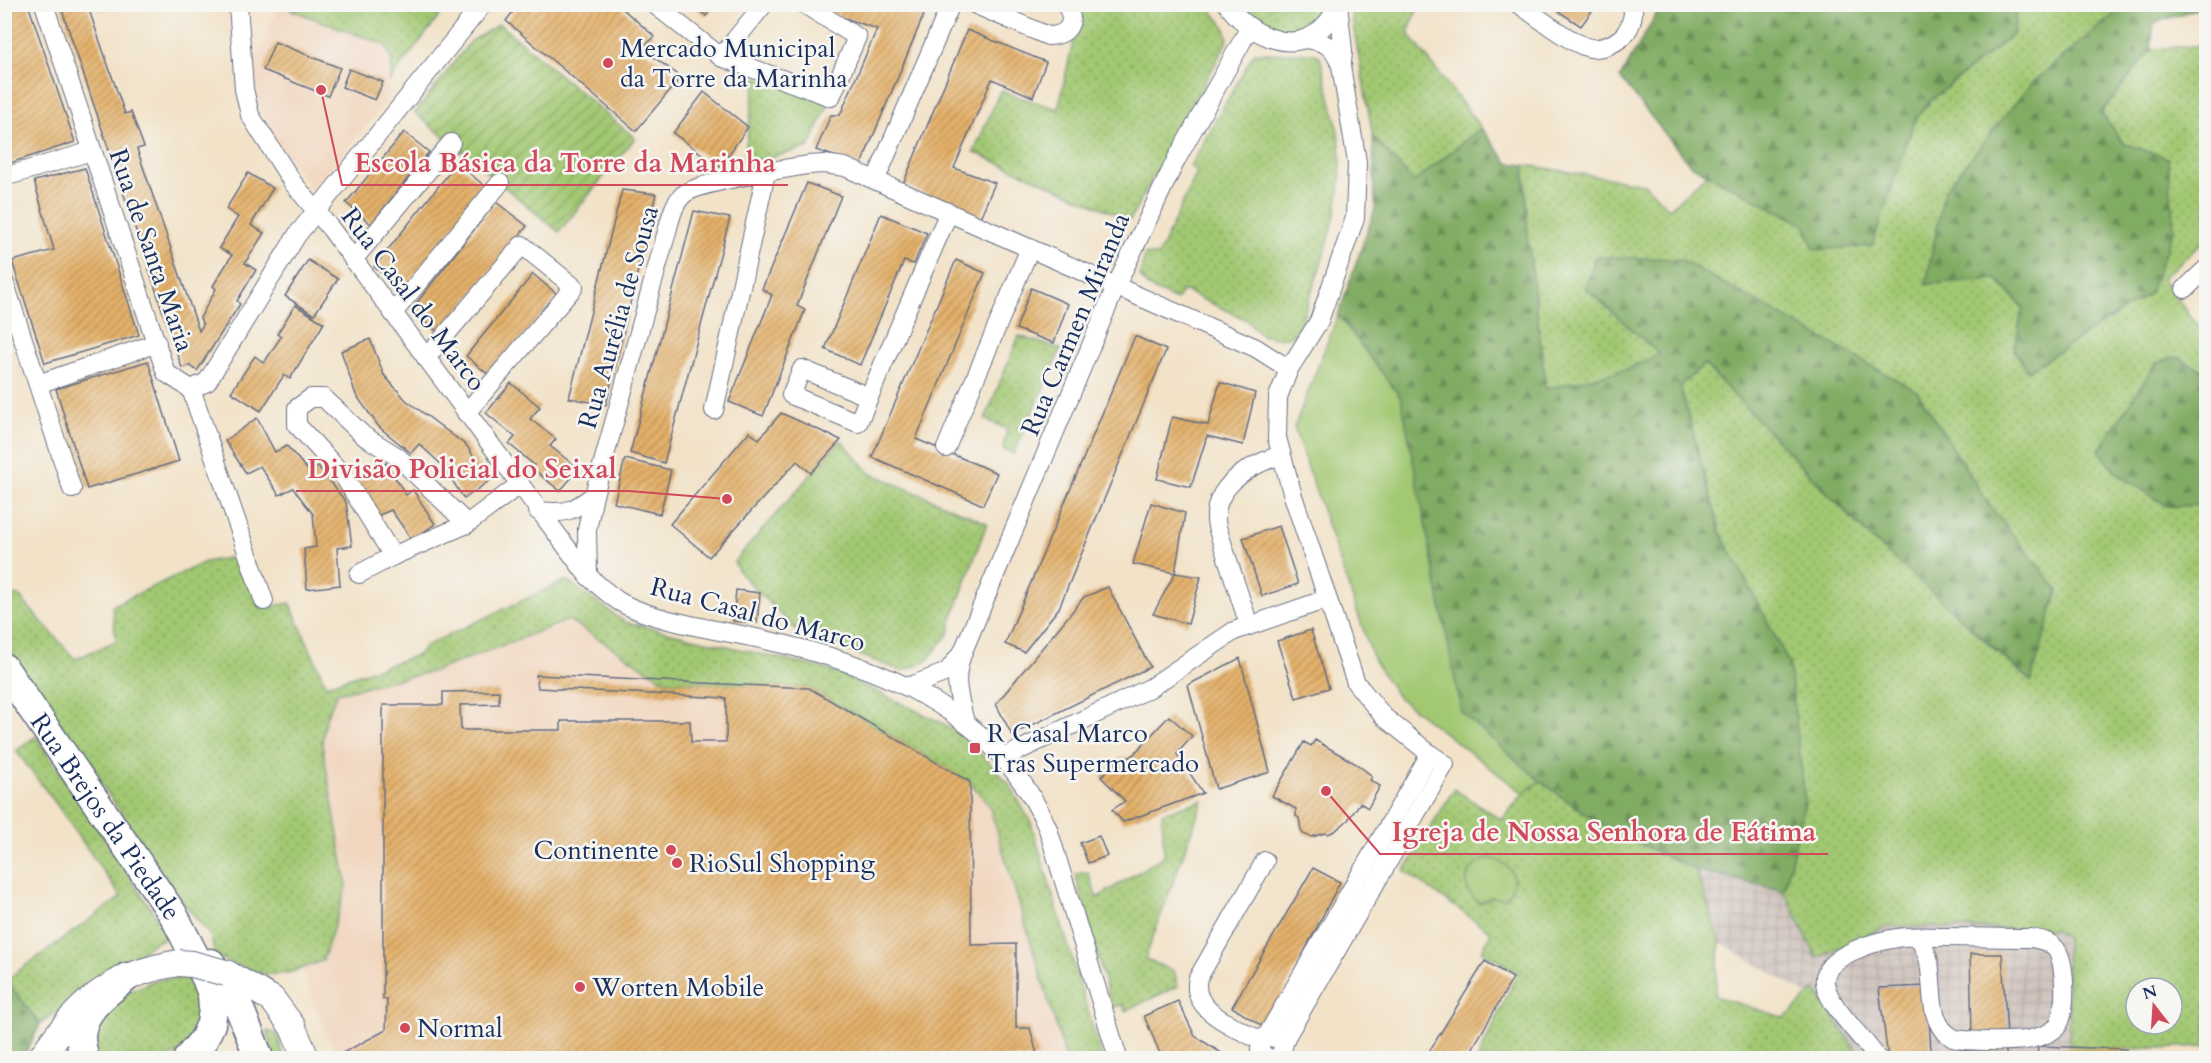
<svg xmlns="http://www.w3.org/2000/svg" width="2211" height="1063" viewBox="0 0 2211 1063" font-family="Cardo,serif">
<defs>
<pattern id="industrial-grid" width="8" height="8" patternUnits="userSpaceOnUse" patternTransform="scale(1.5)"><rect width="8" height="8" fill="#cec1ba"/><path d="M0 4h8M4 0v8" fill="none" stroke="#b0a6a2"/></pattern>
<pattern id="grass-dots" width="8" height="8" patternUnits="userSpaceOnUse" patternTransform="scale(1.5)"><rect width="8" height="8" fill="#a2c872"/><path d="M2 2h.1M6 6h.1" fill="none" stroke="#83a361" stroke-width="1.8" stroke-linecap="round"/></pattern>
<pattern id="forest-firs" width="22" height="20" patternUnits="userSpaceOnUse" patternTransform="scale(1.5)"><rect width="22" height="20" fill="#81ac64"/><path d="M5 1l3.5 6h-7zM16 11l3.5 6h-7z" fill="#698c56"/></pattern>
<pattern id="garden-furrows" width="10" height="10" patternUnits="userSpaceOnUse" patternTransform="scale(1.5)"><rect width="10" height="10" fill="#a2c872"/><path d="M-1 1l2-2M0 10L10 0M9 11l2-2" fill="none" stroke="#83a361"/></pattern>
<pattern id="building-hatch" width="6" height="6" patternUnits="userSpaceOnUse" patternTransform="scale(1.5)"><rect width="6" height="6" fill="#e4b169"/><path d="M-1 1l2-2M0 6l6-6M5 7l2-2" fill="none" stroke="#b8905a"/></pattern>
</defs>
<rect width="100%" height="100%" fill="#f6f6f2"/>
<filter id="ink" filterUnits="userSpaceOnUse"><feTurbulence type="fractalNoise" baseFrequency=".0167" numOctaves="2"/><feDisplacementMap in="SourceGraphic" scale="12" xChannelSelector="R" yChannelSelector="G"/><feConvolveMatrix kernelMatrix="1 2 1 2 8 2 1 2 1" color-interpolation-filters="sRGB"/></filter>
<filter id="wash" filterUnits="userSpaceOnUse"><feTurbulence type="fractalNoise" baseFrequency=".008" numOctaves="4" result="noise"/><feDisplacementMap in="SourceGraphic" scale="24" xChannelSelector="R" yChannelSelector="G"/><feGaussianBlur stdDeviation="1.35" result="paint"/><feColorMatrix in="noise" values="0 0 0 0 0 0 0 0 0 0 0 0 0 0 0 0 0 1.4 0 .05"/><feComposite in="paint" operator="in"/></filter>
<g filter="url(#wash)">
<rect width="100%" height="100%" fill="#f2e2c8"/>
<!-- built -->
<g fill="#f1d5bd">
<path d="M278,5L385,45L392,61L389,99L312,189L263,123L250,78Z"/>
<path d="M569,620L665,681L809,688L970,782L975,783L989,805L1063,1048L1064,1058H338L325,1031L302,970L323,960L347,886L322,744L326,718L337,693L435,671Z"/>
</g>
<!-- industrial -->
<path fill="url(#industrial-grid)" d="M1696,870L1784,891L1817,958L1887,926L2056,930L2066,938L2070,1047L2126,1049L2131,1058H1861L1815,990L1808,995L1720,942Z"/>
<!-- grass -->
<g fill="url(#grass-dots)" stroke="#5e7c68" stroke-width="1.5" fill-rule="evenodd">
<path d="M292,4H448V5L390,80L392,61L385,45L289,9Z"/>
<path d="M1075,5H1207L1225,27L1228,40L1130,220L974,152L1000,91L1058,109L1079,16Z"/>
<path d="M1238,5H1326L1322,16L1313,28C1284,33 1257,30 1238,5Z"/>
<path d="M1352,5H1419L1408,33L1481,128L1414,182L1373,137L1351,13Z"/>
<path d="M2016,5H2125L2030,85L1997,279L2023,308L2014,350L2123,143L2101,113L2151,49L2206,45V240L2162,278L2206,336V372L2176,357L2167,506L2206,505V1046L2126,1049L2070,1047L2066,938L2055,930L1887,926L1817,958L1784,891L1805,801L1789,663L1720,531L1680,386L1704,364L1868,535L2030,681L2058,590L1989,505L1917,391L1813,334L1586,288L1659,354L1628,369L1546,390L1528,239L1524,165L1645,184L1669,209L1707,174L1806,225L1871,246L1915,119L1930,101L2014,33ZM2136,988H2172V1024H2136Z"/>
<path d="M1254,53H1313L1320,56C1326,86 1337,116 1340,146C1346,211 1317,273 1297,333L1289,337L1276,338L1261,335L1247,320L1183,290L1177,300L1148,287L1140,276L1145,254L1158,256L1197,172L1190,166Z"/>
<path d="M756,77L829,103L809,147L743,165Z"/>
<path d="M1019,336L1061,349L1014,454L1003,449L1007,429L985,419Z"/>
<path d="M841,440L870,473L987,523L951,622L950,632L926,662L902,671L798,632L740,573L734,562Z"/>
<path d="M239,556L261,608L290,603L326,685L418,655L425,646L566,580L625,622L825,669L842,675L944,724L969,741L1010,785L1031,823L1102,1058H1064L1063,1048L989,805L970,782L809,688L665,681L569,620L435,671L337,693L326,718L322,744L347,886L323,960C272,983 265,976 215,956L211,937L177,894L5,644L4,599L18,595L75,659L116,641L112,606L205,562Z"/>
<path d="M36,736L170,937L155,942L40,1024L6,980L121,897L57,805L16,751Z"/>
<path d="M1540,781L1604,827L1696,870L1720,942L1715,996L1785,1018L1815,990L1861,1058H1478L1518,972L1482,952L1491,932L1404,871L1454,789L1502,820L1523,793Z"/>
<path d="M1203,800L1145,959L1174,971L1178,986L1125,1011L1123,1004L1112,1008L1075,874L1088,872L1097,898L1164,856L1162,813Z"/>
<path d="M178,978L197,981L205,1019L185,1051L168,1058H95L90,1049L102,1012L127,993L155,980Z"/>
<path d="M267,1031L277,1034L284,1058H274Z"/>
</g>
<!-- forest -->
<g fill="url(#forest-firs)" stroke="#4e6e61" stroke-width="1.5">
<path d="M1662,4H2016V5L2014,33L1930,101L1915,119L1872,246L1814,250L1805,225L1690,165L1620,78Z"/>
<path d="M2125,5H2206V6L2154,23L2151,49L2101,113L2123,143L2168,158L2174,230L2149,294L2028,371L2014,350L2023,308L1997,279L1926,284L1944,191L2030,85Z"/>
<path d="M1481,128L1508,163L1524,165L1528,239L1546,389L1628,369L1659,354L1586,288L1595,257L1680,259L1917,391L1989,505L2058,590L2031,681L1868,535L1704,364L1680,386L1720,531L1789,663L1805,801L1784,891L1696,870L1604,827L1540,781L1461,712L1401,398L1338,315L1375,209L1373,137L1414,182Z"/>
<path d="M2176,357L2206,372V505L2167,506L2115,472L2099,450L2156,363Z"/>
<path d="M5,972L6,980L40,1024L24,1058H5Z"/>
</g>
<!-- park -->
<g fill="#a2c872" stroke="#5e7c68" stroke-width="1.5">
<path d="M1338,315L1401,398L1461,712L1540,781L1523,793L1398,697L1374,661L1294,428Z"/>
<path d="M1489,858C1512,862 1522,881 1504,899L1491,897L1480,903C1457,888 1466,865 1489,858Z"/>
</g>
<!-- garden -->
<path fill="url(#garden-furrows)" stroke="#5e7c68" stroke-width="1.5" d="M499,24L635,138L559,232L415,113L470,42Z"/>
<g id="blocks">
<!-- building -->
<g fill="url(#building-hatch)">
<path d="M4,4H28L75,142L4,165Z"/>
<path d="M60,4H87L125,114L131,112L144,147L137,149L199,331L203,325L200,318L216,289L213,286L232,255L219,248L238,217L226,209L248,173L273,188L251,225L264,233L245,263L256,270L237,301L240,304L197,371L189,365L182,368Z"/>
<path d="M97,4H117V5L99,11Z"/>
<path d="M519,4H617L655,37L641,48L681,77L636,131L506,21Z"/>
<path d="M691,4H715L706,16Z"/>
<path d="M834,4H909L925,12L861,165L816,150L831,115H840L877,29L830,13Z"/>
<path d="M1547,4H1597L1581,26Z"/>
<path d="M967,30L1046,62L1033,97L992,79L954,168L995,183L980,218L903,184Z"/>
<path d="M275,42L340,68L328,96L263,70Z"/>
<path d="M349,69L383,82L375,100L342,87Z"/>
<path d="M704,92L748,127L720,167L673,133Z"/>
<path d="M404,132L429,152L371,224L346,203Z"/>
<path d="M457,163L486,187L404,289L374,267Z"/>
<path d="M85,168L139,335L45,363L12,261L54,250L34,181Z"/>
<path d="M807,183L841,196L797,306L805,310L763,416L729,402L772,295L762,289Z"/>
<path d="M622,190L656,194L606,405L569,398Z"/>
<path d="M496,202L527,226L440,334L411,310Z"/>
<path d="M694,211L730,218L664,463L630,453Z"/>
<path d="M881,214L927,233L914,264L904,261L860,365L825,349Z"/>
<path d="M308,260L338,279L314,315L285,296Z"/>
<path d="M956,260L985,273L916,439L997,473L983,505L872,457Z"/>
<path d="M533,274L558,295L491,377L466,356Z"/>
<path d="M1031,288L1068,304L1054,343L1016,329Z"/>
<path d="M295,305L324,323L290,379L284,375L261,411L231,392L255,356L264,363L281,337L277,334Z"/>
<path d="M1135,336L1166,350L1059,608L1024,652L1005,644Z"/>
<path d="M370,339L384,375L406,400L467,446L489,481L464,499L443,466L419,444L411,453L379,427L356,395L341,351Z"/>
<path d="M148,361L179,461L87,489L56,389Z"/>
<path d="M1220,382L1255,393L1243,445L1207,436L1191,487L1157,479L1172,417L1208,425Z"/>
<path d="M511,383L540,407L530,419L556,439L550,446L579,469L560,491L532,468L534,465L509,444L515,437L486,413Z"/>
<path d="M781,413L841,440L811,473L797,461L709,557L670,524L749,432L759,439Z"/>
<path d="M257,418L275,452L287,446L311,474L318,466L346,502L352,546L337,548L340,585L307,589L304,549L316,547L313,514L293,488L279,495L260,466L246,473L225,441Z"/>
<path d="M625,459L671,470L660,514L614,503Z"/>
<path d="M386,463L406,495L413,490L435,524L412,540L391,510L377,516L354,482Z"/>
<path d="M1151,503L1185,513L1175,573L1133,564Z"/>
<path d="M1279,526L1298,584L1262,596L1243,538Z"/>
<path d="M1175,573L1201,577L1188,624L1153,614Z"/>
<path d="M1108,587L1150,667L1012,735L996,704L1084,597Z"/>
<path d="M736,590L760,593L757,623L733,621Z"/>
<path d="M1311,630L1329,688L1296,698L1277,641Z"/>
<path d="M1240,658L1270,772L1216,789L1188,685Z"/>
<path d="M536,675L809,688L970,782L971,945L1016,944V1028H1030L1038,1058H341L337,1056L386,1030L387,999H383V705H443V692L499,691V704L460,705L461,730H561V721H690L691,742H726V698L538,688Z"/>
<path d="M1169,716L1192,736L1177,754L1203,793L1123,822L1112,810L1125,801L1101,777L1119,759L1131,757Z"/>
<path d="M1315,740L1358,765L1372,776L1370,780L1380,786L1368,808L1360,803L1348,820L1335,831L1328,834L1325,833L1312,837L1303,834L1301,830L1299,818L1296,816V809L1272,796L1304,742L1311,746Z"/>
<path d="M1099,836L1107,856L1088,863L1080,843Z"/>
<path d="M1313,868L1340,882L1265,1028L1232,1007Z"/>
<path d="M1970,954H2002L2007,1036H1972Z"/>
<path d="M1485,961L1513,978L1467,1058H1425Z"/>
<path d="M1927,986L1931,1051L2006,1050V1058H1888L1879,988Z"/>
<path d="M1178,1001L1195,1036L1229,1058H1162L1144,1016Z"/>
<path d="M2038,1046L2126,1049L2127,1058H2037Z"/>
</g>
</g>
</g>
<g filter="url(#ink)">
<use href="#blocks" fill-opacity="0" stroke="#666e83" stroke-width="1.5"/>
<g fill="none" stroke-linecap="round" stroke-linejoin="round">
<defs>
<g id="street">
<path d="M44,4L166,373L191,389L264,601"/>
<path d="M238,4L244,89L250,115L293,183L331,229L588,576C598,585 609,595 620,602C653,621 718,630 756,638C876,663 997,709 1048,829L1118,1058"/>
<path d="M654,4L721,57L831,97L857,37L804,4"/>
<path d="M974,4L1048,36C1068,36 1078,21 1065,4"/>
<path d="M1227,4C1246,32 1292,58 1322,28C1329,22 1334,14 1337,4"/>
<path d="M1338,4L1343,51L1342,64"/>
<path d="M1519,4C1535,15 1574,46 1591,48C1602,49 1612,45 1621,38C1631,29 1634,18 1633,4"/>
<path d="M721,57L764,4"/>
<path d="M4,177L92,151"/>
<path d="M876,179L951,4"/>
<path d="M353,260L451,143"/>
<path d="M4,281L72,489"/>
<path d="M2185,289L2206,269"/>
<path d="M393,313L500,183"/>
<path d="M426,358L522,245L574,287L466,413"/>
<path d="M38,384L157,343"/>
<path d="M191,389L207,382L297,235L483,4"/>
<path d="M869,397L802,369L791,395L858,423L869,397L938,237L949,212"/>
<path d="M714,410L766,173"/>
<path d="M946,448L1030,248"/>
<path d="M538,511C566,514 572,512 594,495"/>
<path d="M393,556L343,475L297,425V408L311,398H324L364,436L398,457L467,524"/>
<path d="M359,574L393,556L467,524L519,485"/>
<path d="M588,576L587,530L594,495L669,224C672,213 675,202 683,195C696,182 785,169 808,165L824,164L845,167L1256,348L1289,369"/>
<path d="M1249,625L1217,527C1209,488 1249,465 1281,455"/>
<path d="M908,687L947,672L960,655"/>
<path d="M965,723C958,692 952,679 964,649L1116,286L1176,160L1250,27"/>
<path d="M1005,757L1150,688L1234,631L1327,599"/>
<path d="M1266,1037L1430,754"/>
<path d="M1261,1041C1237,1027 1189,1012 1198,978L1265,861"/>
<path d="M1283,1047L1286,1037L1445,764L1430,754L1384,717L1356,683L1293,496L1277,438L1278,397L1289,369L1319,321L1355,218L1357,162L1341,66C1333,46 1326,41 1304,39"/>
<path d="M1267,1058L1260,1051L1261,1041L1271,1036L1281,1041C1284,1049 1283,1055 1275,1058"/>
<path d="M1877,1058C1864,1038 1828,1006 1825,983C1821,956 1877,941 1897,938C1912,935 1929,937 1943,937C1973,937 2002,938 2031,938C2041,940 2049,941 2056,949C2066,962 2068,1015 2056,1028C2049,1034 2040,1037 2031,1039C2020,1042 1964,1042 1953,1038C1950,1036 1945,1032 1943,1030C1928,1011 1934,980 1928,958C1926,951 1922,944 1918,937"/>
</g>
<g id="secondary">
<path d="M226,973L272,999L292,1026L306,1058"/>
<path d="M41,1058C77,1003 113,973 179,963"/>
</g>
<g id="primary">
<path id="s1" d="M4,668L173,914L206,978L212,994L213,1009L211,1024L204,1039L188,1058"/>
<path d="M211,963L241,1012L259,1058"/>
<path d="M85,1058C70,1019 99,999 127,977"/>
</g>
</defs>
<!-- street casing -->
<use href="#street" stroke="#666e83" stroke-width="20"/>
<!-- secondary casing -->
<use href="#secondary" stroke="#666e83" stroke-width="28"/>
<!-- primary casing -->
<use href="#primary" stroke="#666e83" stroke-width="31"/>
<!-- street -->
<use href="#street" stroke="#fff" stroke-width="18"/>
<!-- secondary -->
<use href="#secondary" stroke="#fff" stroke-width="26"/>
<!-- primary -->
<use href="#primary" stroke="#fff" stroke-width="28"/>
<defs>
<path id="secondary-bridge" d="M179,963L192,964L226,973"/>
</defs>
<!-- secondary-bridge casing -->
<use href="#secondary-bridge" stroke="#666e83" stroke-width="28" stroke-linecap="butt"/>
<!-- secondary-bridge -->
<use href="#secondary-bridge" stroke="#fff" stroke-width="26"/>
</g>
</g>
<!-- markers -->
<g fill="#d1495b" stroke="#f6f6f2" stroke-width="2">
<circle cx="608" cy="63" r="6"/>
<rect x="969" y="742" width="12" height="12" rx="3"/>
<circle cx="671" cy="850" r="6"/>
<circle cx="677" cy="863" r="6"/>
<circle cx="580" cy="987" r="6"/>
<circle cx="405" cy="1028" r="6"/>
</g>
<g text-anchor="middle" stroke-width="5" stroke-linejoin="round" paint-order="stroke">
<!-- poi labels -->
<g font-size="26" fill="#1b2f5e" stroke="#f6f6f2" text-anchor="start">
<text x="620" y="57">Mercado Municipal<tspan x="620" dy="30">da Torre da Marinha</tspan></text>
<text x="987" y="742">R Casal Marco<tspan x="987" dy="30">Tras Supermercado</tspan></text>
<text x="659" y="859" text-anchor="end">Continente</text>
<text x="689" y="872">RioSul Shopping</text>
<text x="592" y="996">Worten Mobile</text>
<text x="417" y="1037">Normal</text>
</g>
<!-- street labels -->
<g font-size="26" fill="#1b2f5e" stroke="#f6f6f2">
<text transform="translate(152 250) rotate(71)" y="9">Rua de Santa Maria</text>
<text transform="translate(414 299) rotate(53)" y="9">Rua Casal do Marco</text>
<text transform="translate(618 317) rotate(-74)" y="9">Rua Aurélia de Sousa</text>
<text transform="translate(1075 324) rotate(-67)" y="9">Rua Carmen Miranda</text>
<text transform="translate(758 614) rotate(15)" y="9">Rua Casal do Marco</text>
<text dy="9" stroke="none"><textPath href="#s1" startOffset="180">Rua Brejos da Piedade</textPath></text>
</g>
</g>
<!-- callouts -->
<path fill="none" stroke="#d1495b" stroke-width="2" d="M321 90L342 185H788M727 499L629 491H296M1326 791L1380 854H1828"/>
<g fill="#d1495b" stroke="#f6f6f2" stroke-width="2">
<circle cx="321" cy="90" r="6"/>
<circle cx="727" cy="499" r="6"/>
<circle cx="1326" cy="791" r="6"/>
</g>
<g font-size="27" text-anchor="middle" font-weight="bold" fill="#d1495b" stroke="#f6f6f2" stroke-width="5" stroke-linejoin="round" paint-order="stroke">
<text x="565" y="172">Escola Básica da Torre da Marinha</text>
<text x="462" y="478">Divisão Policial do Seixal</text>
<text x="1604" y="841">Igreja de Nossa Senhora de Fátima</text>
</g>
<!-- margin -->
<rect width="2211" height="1063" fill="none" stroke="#f6f6f2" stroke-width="24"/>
<!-- north arrow -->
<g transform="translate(2154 1006) rotate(343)"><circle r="28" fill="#f6f6f2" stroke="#9ea6b7" stroke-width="1.5"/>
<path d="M0-4.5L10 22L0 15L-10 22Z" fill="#d1495b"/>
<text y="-9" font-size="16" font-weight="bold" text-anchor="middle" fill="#1b2f5e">N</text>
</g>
</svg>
